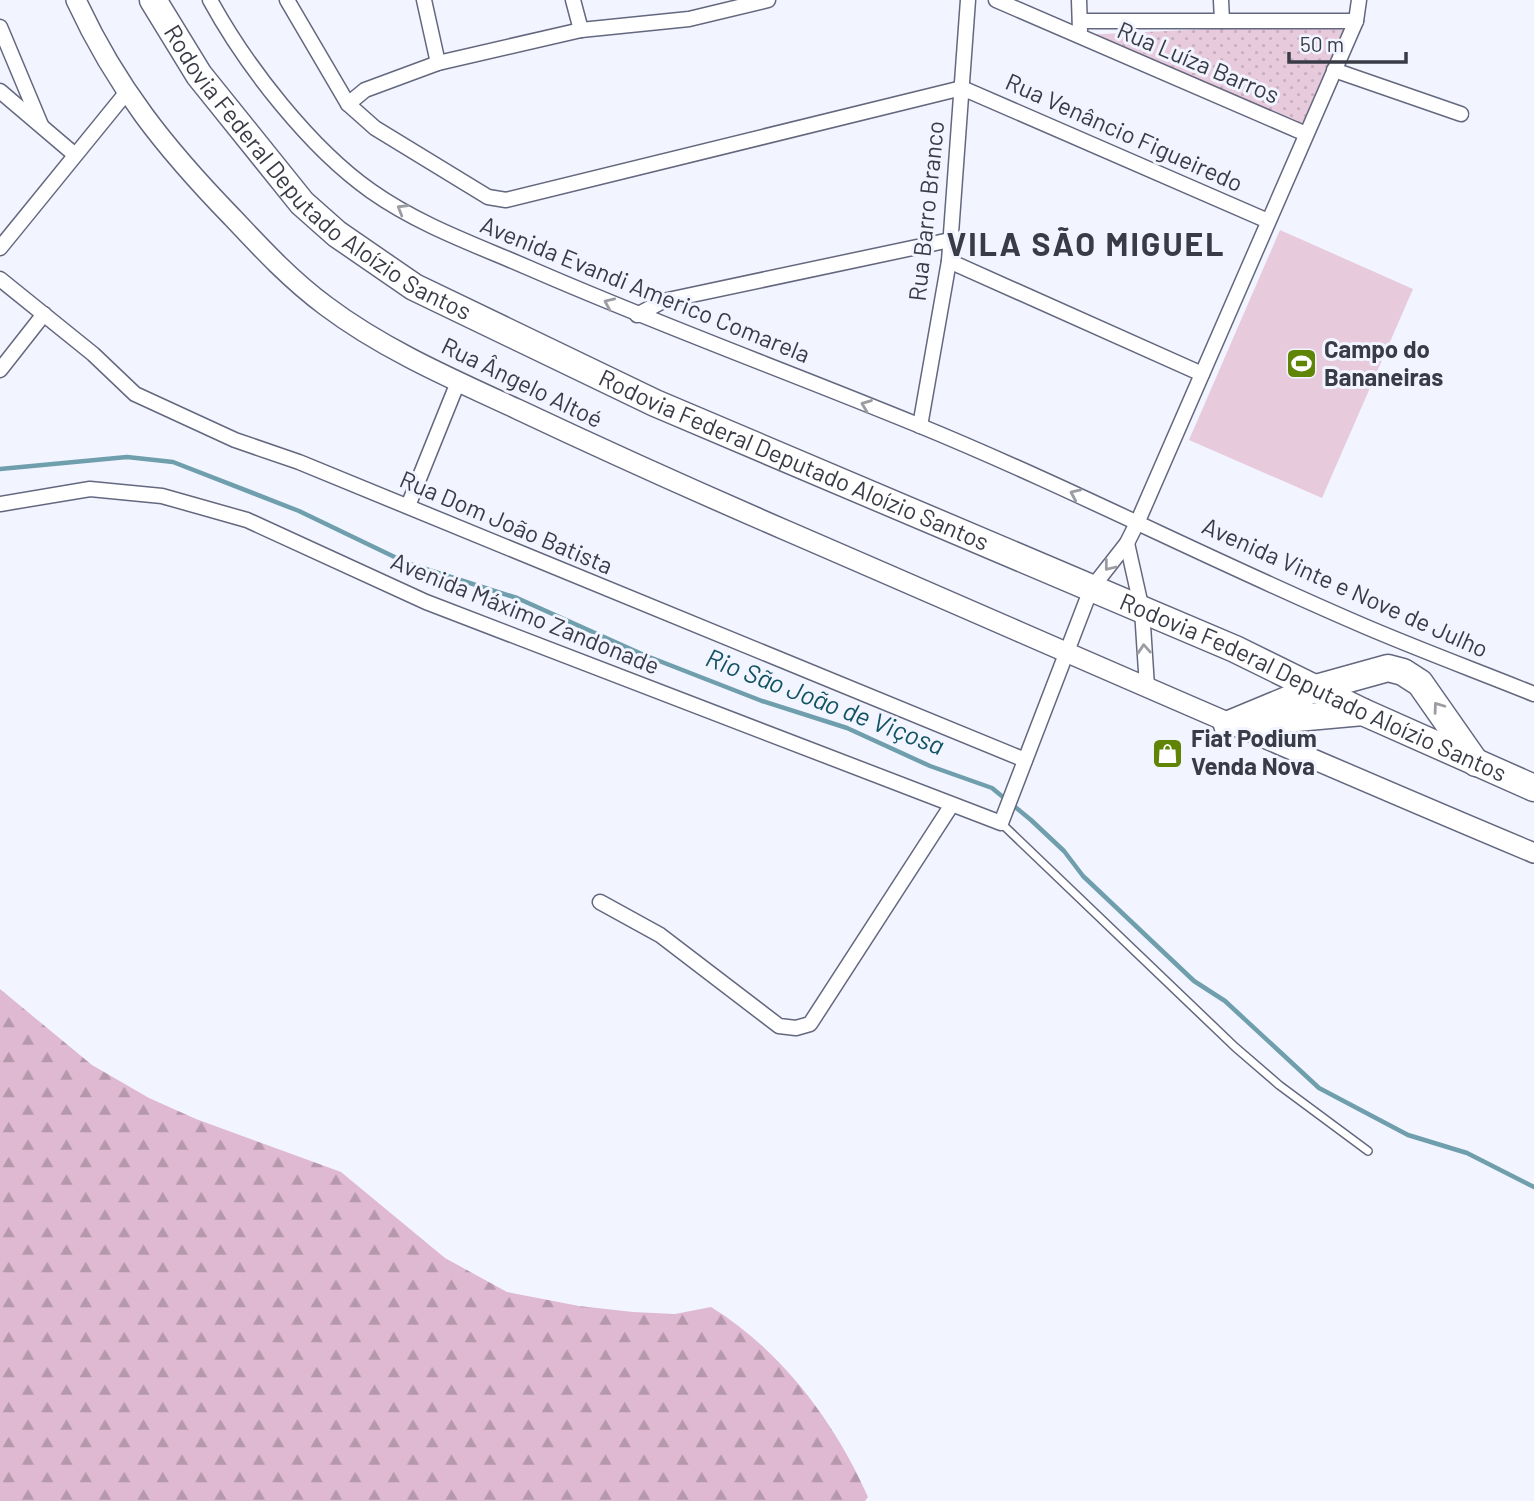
<svg xmlns="http://www.w3.org/2000/svg" width="1534" height="1501" viewBox="0 0 1534 1501" font-family="Barlow,sans-serif">
<defs>
<pattern id="forest-firs" width="22" height="20" patternUnits="userSpaceOnUse" patternTransform="scale(1.75)"><rect width="22" height="20" fill="#dfb9d2"/><path d="M5 1l3.5 6h-7zM16 11l3.5 6h-7z" fill="#b698ac"/></pattern>
<pattern id="park-dots" width="8" height="8" patternUnits="userSpaceOnUse" patternTransform="scale(1.75)"><rect width="8" height="8" fill="#e7cbdd"/><path d="M2 2h.1M6 6h.1" fill="none" stroke="#c7afbf" stroke-width="1.8" stroke-linecap="round"/></pattern>
</defs>
<rect width="100%" height="100%" fill="#f2f4ff"/>
<!-- green -->
<path fill="#e7cbdd" d="M1280,230L1413,289L1322,498L1189,440Z"/>
<!-- forest -->
<path fill="url(#forest-firs)" d="M0,989L92,1065L149,1098L196,1119L341,1172L445,1258L507,1292L579,1306L633,1312L675,1314L711,1307C781,1350 835,1422 868,1497L865,1501H0Z"/>
<!-- park -->
<path fill="url(#park-dots)" d="M1354,22L1306,132L1081,35Z"/>
<g fill="none" stroke-linecap="round" stroke-linejoin="round">
<!-- stream -->
<path stroke="#6f9eac" stroke-width="4.5" d="M0,469L127,457L173,462L299,511L407,563L517,598L644,655L762,701L847,728L930,766L992,788L1031,820L1064,851L1083,876L1194,981L1225,1001L1319,1088L1408,1135L1467,1153L1534,1187"/>
<defs>
<path id="lane" d="M1001,823L1235,1047L1279,1085L1368,1151"/>
<g id="street">
<path d="M210,0C246,66 310,148 371,191C419,225 476,245 529,268C657,324 789,372 918,425C1069,487 1214,562 1364,626C1420,650 1477,671 1534,694"/>
<path d="M287,0L348,104L375,128L488,197L506,200L962,88L1268,221"/>
<path d="M424,0L438,63"/>
<path d="M573,0L581,30"/>
<path d="M996,0L1306,134"/>
<path d="M1079,0L1080,30"/>
<path d="M1221,0L1222,21"/>
<path d="M1080,21H1356"/>
<path d="M0,27L41,125"/>
<path d="M1334,70L1461,114"/>
<path d="M0,91L74,154"/>
<path d="M348,104L365,90L438,63L581,30L689,19L768,0"/>
<path d="M0,248L126,93"/>
<path d="M949,261L1202,374"/>
<path d="M0,279L93,354L135,394L235,440L299,462L1025,760"/>
<path d="M637,315L663,301L950,240"/>
<path d="M0,370L44,314"/>
<path d="M920,426L949,261L968,0"/>
<path d="M0,504L90,489L162,496L247,520L426,602L1001,823L1091,589L1127,543L1138,521L1356,21L1359,0"/>
<path d="M408,506L458,382"/>
<path d="M1127,543L1142,610L1147,687"/>
<path d="M600,902L660,935L779,1026L796,1028L810,1024L951,806"/>
</g>
<path id="secondary" d="M76,0C116,87 166,149 232,217C262,249 291,280 326,306C383,349 452,379 517,409C606,451 695,491 785,530C1035,638 1283,748 1534,853"/>
<g id="highway">
<path id="s1" d="M153,0L199,75L302,203L337,234L414,287L655,403L1235,649L1363,712L1534,788"/>
<path d="M1253,722L1363,712"/>
<path d="M1227,725L1316,688L1388,668L1403,672L1420,683L1476,763"/>
</g>
</defs>
<!-- lane casing -->
<use href="#lane" stroke="#64687f" stroke-width="10"/>
<!-- street casing -->
<use href="#street" stroke="#64687f" stroke-width="17"/>
<!-- secondary casing -->
<use href="#secondary" stroke="#64687f" stroke-width="22"/>
<!-- highway casing -->
<use href="#highway" stroke="#64687f" stroke-width="29"/>
<!-- lane -->
<use href="#lane" stroke="#fff" stroke-width="7"/>
<!-- street -->
<use href="#street" stroke="#fff" stroke-width="14"/>
<!-- secondary -->
<use href="#secondary" stroke="#fff" stroke-width="19"/>
<!-- highway -->
<use href="#highway" stroke="#fff" stroke-width="26"/>
</g>
<!-- one-way arrows -->
<defs><path id="oneway-chevron" d="M-2-3.5L2.5 0L-2 3.5" fill="none" stroke-width="1.6" stroke-linecap="round" stroke-linejoin="round" transform="scale(1.75)"/></defs>
<g stroke="#9c9da2">
<use href="#oneway-chevron" transform="translate(402 209) rotate(-149)"/>
<use href="#oneway-chevron" transform="translate(609 303) rotate(-156)"/>
<use href="#oneway-chevron" transform="translate(866 405) rotate(-159)"/>
<use href="#oneway-chevron" transform="translate(1075 494) rotate(-156)"/>
<use href="#oneway-chevron" transform="translate(1109 566) rotate(128)"/>
<use href="#oneway-chevron" transform="translate(1144 649) rotate(-94)"/>
<use href="#oneway-chevron" transform="translate(1438 707) rotate(-126)"/>
</g>
<!-- icons -->
<defs>
<symbol id="stadium-square" viewBox="-11 -11 22 22"><rect x="-9" y="-9" width="18" height="18" rx="4" fill="#5f8406" stroke="#f2f4ff"/><path d="M0-5a6.5 5 0 1 0 0 10a6.5 5 0 1 0 0-10ZM-3.5-1.8h7v3.6h-7Z" fill="#fff"/></symbol>
<symbol id="shop-square" viewBox="-11 -11 22 22"><rect x="-9" y="-9" width="18" height="18" rx="4" fill="#5f8406" stroke="#f2f4ff"/><path d="M-5-2.5h2.3a2.7 3.5 0 0 1 5.4 0H5L5.5 6h-11ZM-1.5-2.5h3a1.5 2.3 0 0 0-3 0Z" fill="#fff"/></symbol>
</defs>
<g fill-rule="evenodd">
<use href="#stadium-square" x="1284" y="346" width="35" height="35"/>
<use href="#shop-square" x="1150" y="736" width="35" height="35"/>
</g>
<g text-anchor="middle" stroke-width="6" stroke-linejoin="round" paint-order="stroke">
<!-- street labels -->
<g font-size="24" fill="#393b46" stroke="#f2f4ff">
<text transform="translate(1198 63) rotate(23)" y="8">Rua Luíza Barros</text>
<text transform="translate(1124 133) rotate(24)" y="8">Rua Venâncio Figueiredo</text>
<text dy="8" stroke="none"><textPath href="#s1" startOffset="243">Rodovia Federal Deputado Aloízio Santos</textPath></text>
<text transform="translate(927 211) rotate(-84)" y="8">Rua Barro Branco</text>
<text transform="translate(645 290) rotate(22)" y="8">Avenida Evandi Americo Comarela</text>
<text transform="translate(522 383) rotate(26)" y="8">Rua Ângelo Altoé</text>
<text dy="8" stroke="none"><textPath href="#s1" startOffset="810">Rodovia Federal Deputado Aloízio Santos</textPath></text>
<text transform="translate(506 523) rotate(23)" y="8">Rua Dom João Batista</text>
<text transform="translate(1345 588) rotate(24)" y="8">Avenida Vinte e Nove de Julho</text>
<text transform="translate(525 614) rotate(22)" y="8">Avenida Máximo Zandonade</text>
<text dy="8" stroke="none"><textPath href="#s1" startOffset="1377">Rodovia Federal Deputado Aloízio Santos</textPath></text>
</g>
<!-- poi labels -->
<g font-size="24" font-weight="bold" fill="#393b46" stroke="#f2f4ff" text-anchor="start">
<text x="1324" y="358">Campo do<tspan x="1324" dy="28">Bananeiras</tspan></text>
<text x="1191" y="747">Fiat Podium<tspan x="1191" dy="28">Venda Nova</tspan></text>
</g>
<!-- water labels -->
<g font-size="26" font-style="italic" fill="#115362" stroke="#f2f4ff">
<text transform="translate(825 702) rotate(21)" y="9">Rio São João de Viçosa</text>
</g>
<!-- district labels -->
<g font-size="32" font-weight="bold" letter-spacing="2" fill="#393b46" stroke="#f2f4ff">
<text x="1086" y="256">VILA SÃO MIGUEL</text>
</g>
</g>
<!-- scale -->
<path d="M1289 52v10h117v-10" fill="none" stroke="#393b46" stroke-width="3.5"/>
<text x="1300" y="52" font-size="21" fill="#393b46" stroke="#f2f4ff" stroke-width="5" paint-order="stroke">50 m</text>
</svg>
